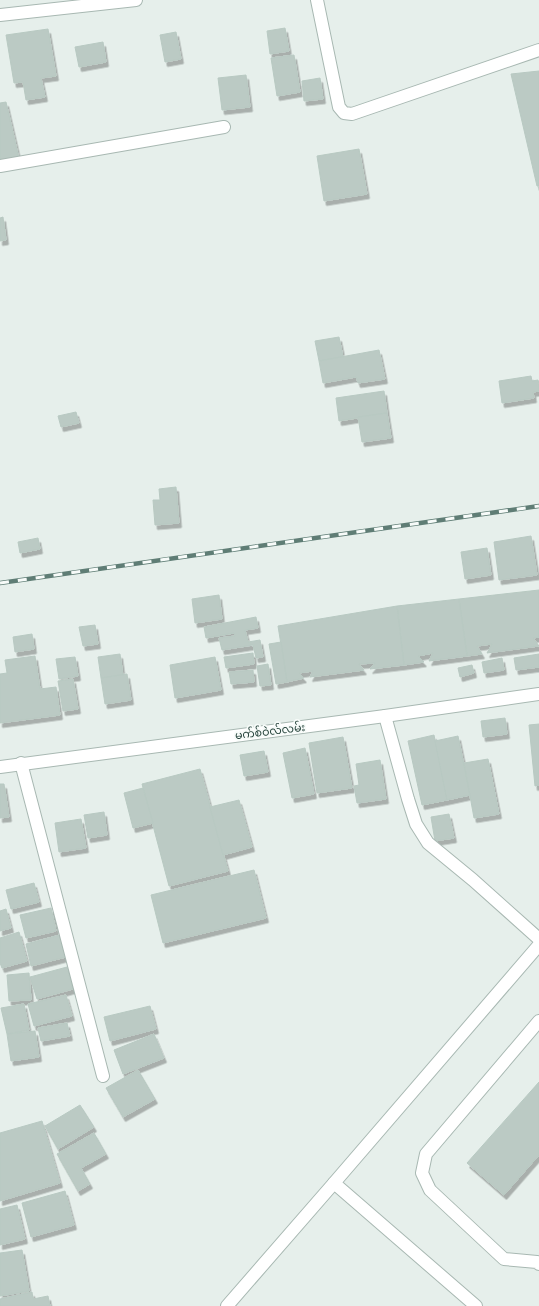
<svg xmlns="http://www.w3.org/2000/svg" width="539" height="1306" viewBox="0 0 539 1306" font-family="Inter,'Noto Sans Myanmar',sans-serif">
<defs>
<filter id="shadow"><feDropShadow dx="2.5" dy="4.5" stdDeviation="0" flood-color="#0004"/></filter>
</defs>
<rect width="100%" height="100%" fill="#e6efeb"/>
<!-- building -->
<g fill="#bbcac4" stroke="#b8c9c2" filter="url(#shadow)">
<path d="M285,28L289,51L270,54L267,31Z"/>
<path d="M48,29L56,76L41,78L45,97L26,100L23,82L14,83L6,35Z"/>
<path d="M176,32L181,59L165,62L160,35Z"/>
<path d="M103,42L106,62L79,67L75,47Z"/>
<path d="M294,55L300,92L277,96L271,58Z"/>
<path d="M539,71V186H537L511,74Z"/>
<path d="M246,75L250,107L222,110L218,78Z"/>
<path d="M320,78L323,99L304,101L302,81Z"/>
<path d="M6,102L19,159L0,163V103Z"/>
<path d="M359,149L367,194L324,201L317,156Z"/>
<path d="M3,217L6,240L0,241V218Z"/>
<path d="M339,337L343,357L319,361L315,341Z"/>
<path d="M379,350L385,379L358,383L356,377L323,383L319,361Z"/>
<path d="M531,376L532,381L538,380L539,384V391L533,392L534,398L502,403L499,381Z"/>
<path d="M384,391L387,413L339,421L336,398Z"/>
<path d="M76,412L79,423L61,427L58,416Z"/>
<path d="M387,413L391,438L362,442L358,417Z"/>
<path d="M176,487L179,523L155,525L153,500H160L159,489Z"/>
<path d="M531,536L537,575L499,580L494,542Z"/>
<path d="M38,538L40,549L20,553L18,542Z"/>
<path d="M487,548L491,575L465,579L461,552Z"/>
<path d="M539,590V637L533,638L539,646L487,653L492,644L477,646L482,654L467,656L459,599Z"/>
<path d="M219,595L222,619L195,623L192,599Z"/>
<path d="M459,599L467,656L429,661L433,653L418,656L424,662L404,665L397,606Z"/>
<path d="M397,606L404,665L370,669L375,663L359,664L364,670L310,677L313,671L299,673L304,678L287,682L278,626Z"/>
<path d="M256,617L258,628L245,630L248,642L260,640L263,657L256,658L253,645L222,650L219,638L235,636L234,633L206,638L204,627Z"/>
<path d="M95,625L98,644L83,646L79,627Z"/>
<path d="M32,634L34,649L15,652L13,637Z"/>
<path d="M281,642L287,682L276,684L269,644Z"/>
<path d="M253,653L254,664L226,668L224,657Z"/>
<path d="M120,654L123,676L101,678L98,657Z"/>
<path d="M539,654V667L516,670L514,658Z"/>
<path d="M35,656L40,689L56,687L60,715L0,723V674L7,673L5,660Z"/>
<path d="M75,657L78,676L59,679L56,659Z"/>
<path d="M215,657L221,690L175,698L170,665Z"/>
<path d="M502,658L504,670L484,673L482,662Z"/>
<path d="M268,664L271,685L260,686L257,666Z"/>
<path d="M472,665L474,673L460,677L458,668Z"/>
<path d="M253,670L254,682L231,684L229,672Z"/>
<path d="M127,674L131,700L105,704L101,678Z"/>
<path d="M73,679L78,709L63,711L58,681Z"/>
<path d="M505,718L507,734L483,737L481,721Z"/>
<path d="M539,724V785L535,786L529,725Z"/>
<path d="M434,735L447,800L422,805L408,741Z"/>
<path d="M458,736L470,795L447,800L435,741Z"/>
<path d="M343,737L352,788L317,793L309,743Z"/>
<path d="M305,748L314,794L292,798L283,753Z"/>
<path d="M264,751L268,772L244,776L240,755Z"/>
<path d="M488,759L499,814L474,818L464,763Z"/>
<path d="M380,760L386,799L357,803L354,786L359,785L356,764Z"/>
<path d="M200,769L228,871L169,886L142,784Z"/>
<path d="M0,784H4L9,817L0,818Z"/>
<path d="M143,788L153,823L133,828L124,793Z"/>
<path d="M239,800L252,847L223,855L210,807Z"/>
<path d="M104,812L107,835L88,838L84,815Z"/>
<path d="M449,814L454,838L435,841L431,817Z"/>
<path d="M81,819L86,848L59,852L55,823Z"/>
<path d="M254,870L266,918L163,943L151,895Z"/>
<path d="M34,883L39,902L11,909L6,890Z"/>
<path d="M51,908L56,931L26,938L20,915Z"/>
<path d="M6,909L11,928L0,931V911Z"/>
<path d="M19,932L27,961L2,968L0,963V938Z"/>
<path d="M60,935L66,957L31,966L26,944Z"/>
<path d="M67,967L73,989L37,999L30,977Z"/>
<path d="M29,973L31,1000L9,1001L7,975Z"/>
<path d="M66,995L72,1016L34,1026L28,1004Z"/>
<path d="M24,1004L29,1030L7,1034L1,1008Z"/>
<path d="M150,1006L156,1029L110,1041L104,1017Z"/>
<path d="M67,1023L70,1036L41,1041L38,1028Z"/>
<path d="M35,1031L39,1057L11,1061L7,1034Z"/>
<path d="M154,1034L164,1058L123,1074L114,1050Z"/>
<path d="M138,1070L155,1099L123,1117L106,1088Z"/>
<path d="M539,1082V1155L504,1195L467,1163Z"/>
<path d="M80,1105L94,1127L58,1149L45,1126Z"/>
<path d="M42,1121L60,1183L0,1201V1133Z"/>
<path d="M94,1133L106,1154L81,1168L90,1184L78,1191L57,1154Z"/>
<path d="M65,1191L74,1225L31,1237L22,1203Z"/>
<path d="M17,1205L25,1239L0,1245V1209Z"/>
<path d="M22,1250L29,1291L0,1296V1253Z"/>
<path d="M32,1292L33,1299L48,1296L50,1306H0V1299Z"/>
</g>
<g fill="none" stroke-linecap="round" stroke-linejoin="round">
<defs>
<g id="minor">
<path d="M317,0L339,107L344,113L352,114L539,50"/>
<path d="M0,15L136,0"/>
<path d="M0,166L224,127"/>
<path d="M385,716L408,799L416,824L428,843L473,880L539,939"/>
<path d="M21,763L103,1076"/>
<path d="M0,767L385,716L539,694"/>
<path d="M539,1021L426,1154L422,1173L430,1190L504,1259L537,1262L539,1264"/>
<path d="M227,1306L334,1183"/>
<path d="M476,1306L334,1183L539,945"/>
</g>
</defs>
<!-- minor casing -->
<use href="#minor" stroke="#a8b8b2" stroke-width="14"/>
<!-- minor -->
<use href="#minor" stroke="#fff" stroke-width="12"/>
<defs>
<path id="rail" d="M0,583L539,506"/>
</defs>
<!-- rail casing -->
<use href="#rail" stroke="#5f7d75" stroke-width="4.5"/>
<!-- rail -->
<use href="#rail" stroke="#f7fbf9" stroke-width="3" stroke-dasharray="9" stroke-linecap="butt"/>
</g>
<g text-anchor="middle" stroke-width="3.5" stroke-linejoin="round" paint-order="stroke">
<!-- street labels -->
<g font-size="11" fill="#24423a" stroke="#f7fbf9">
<text transform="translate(270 731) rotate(-7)" y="4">မက်စ်ဝဲလ်လမ်း</text>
</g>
</g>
</svg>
